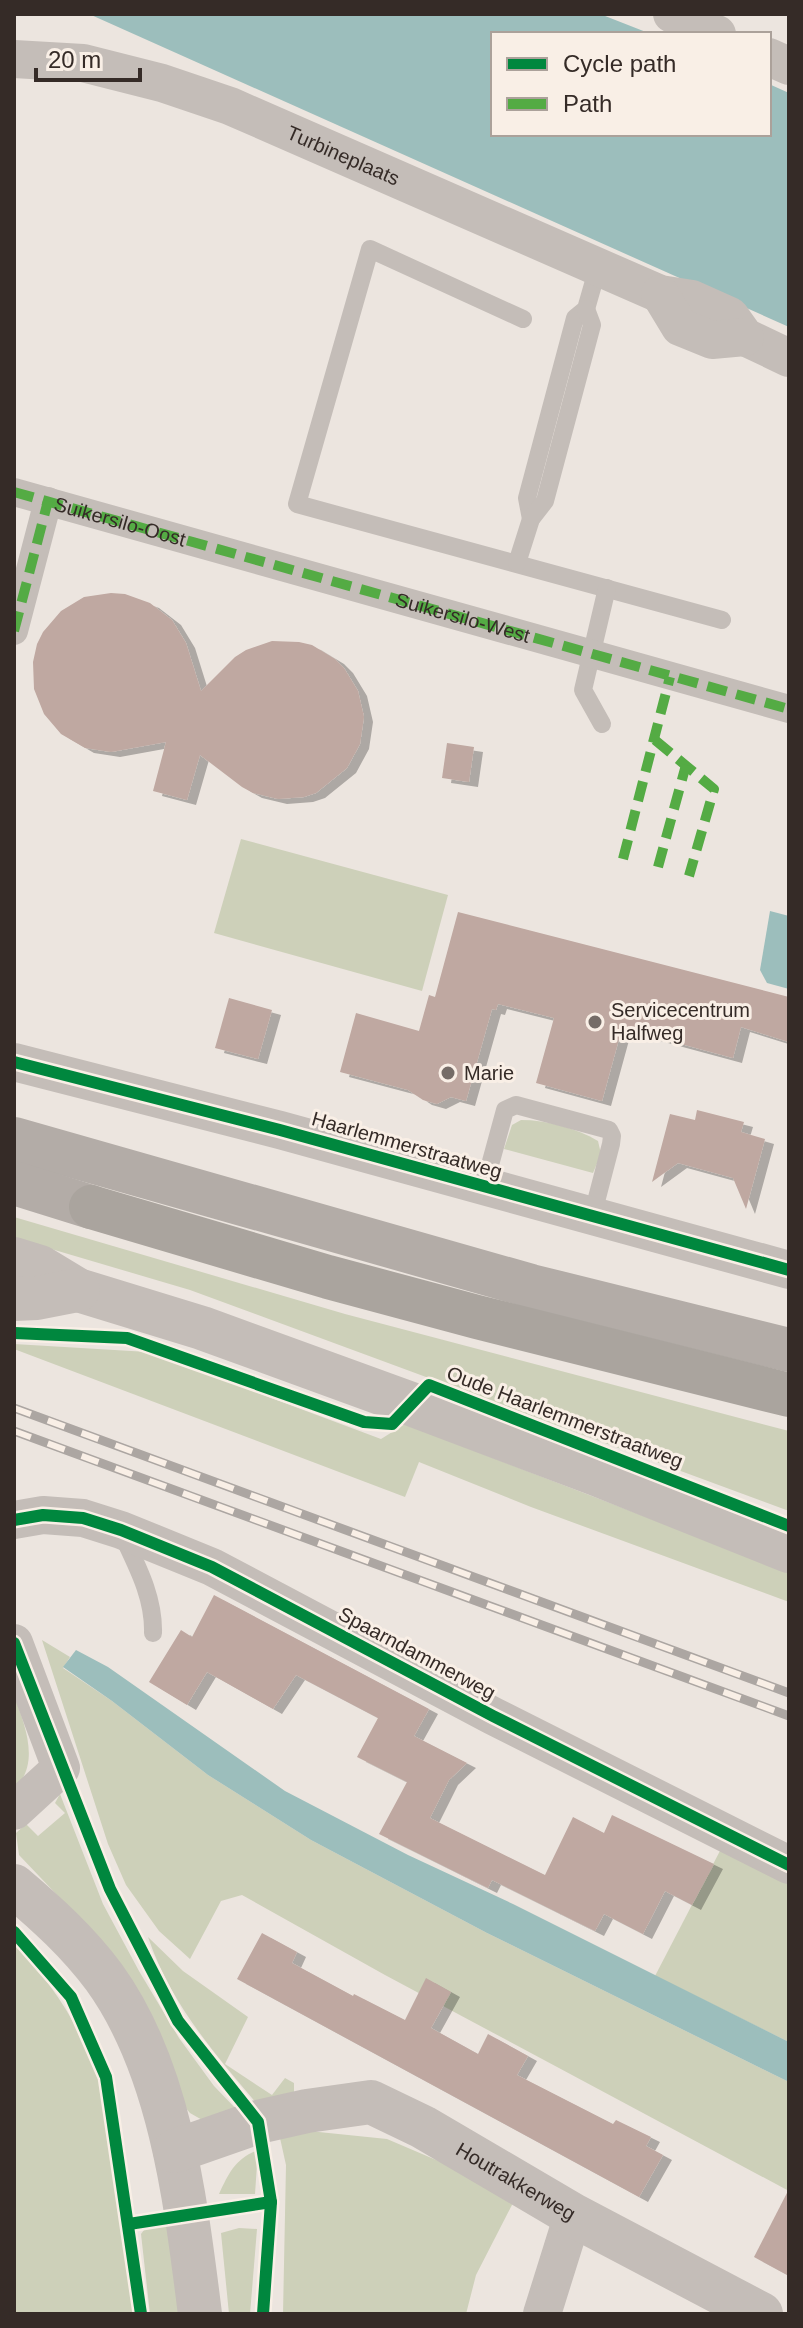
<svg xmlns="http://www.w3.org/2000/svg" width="803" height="2328" viewBox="0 0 803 2328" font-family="Helvetica,sans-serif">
<defs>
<filter id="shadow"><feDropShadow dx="9" dy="5" stdDeviation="0" flood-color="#0004"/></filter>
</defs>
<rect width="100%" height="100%" fill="#ece5df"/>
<!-- green -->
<g fill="#cdd0b9">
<path d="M241,839L448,895L422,991L214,933Z"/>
<path d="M521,1120C547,1120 576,1128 598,1141L601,1154L593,1173L504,1149L512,1125Z"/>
<path d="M14,1217L345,1314L789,1431V1511L190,1290L14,1238Z"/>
<path d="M14,1344L148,1352L381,1439L405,1424L789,1572V1602L531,1507L419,1462L405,1497L14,1349Z"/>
<path d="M42,1640L70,1657L63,1668L112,1701L208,1775L311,1840L487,1933L789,2082V2191L385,1975L242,1895L221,1901L190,1959L159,1931L126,1885L108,1844Z"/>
<path d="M14,1695C25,1726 41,1763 14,1790Z"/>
<path d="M60,1794L103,1904L139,1971L179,2038L214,2086L239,2112L204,2121L190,2113L180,2101L80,1919L19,1855L16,1833L26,1824L38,1836L65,1813L55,1803Z"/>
<path d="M722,1847L789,1881V2042L655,1976Z"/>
<path d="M148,1937L183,1971L248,2017L225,2064L272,2095L285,2078L294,2083V2093L258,2105C214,2053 170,2003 148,1937Z"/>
<path d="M14,1942C49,1980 78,2022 96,2071C121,2142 126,2239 135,2314H14Z"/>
<path d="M309,2131L387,2139L469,2174L514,2201L476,2275L466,2314H283L286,2165L280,2138Z"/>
<path d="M258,2150L255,2194H219C229,2173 235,2159 258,2150Z"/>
<path d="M162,2225H167L182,2314H150L141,2234L144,2230Z"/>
<path d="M239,2228L257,2229L250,2314H229L221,2233Z"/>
</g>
<!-- water -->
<g fill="#9cbebc">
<path d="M89,14H600L651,34H493V134H769V84L789,93V327Z"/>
<path d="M770,911L789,916V989L767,983L760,970Z"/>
<path d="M76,1650L108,1667L285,1791L408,1855L513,1904L789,2042V2082L487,1933L311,1840L208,1775L112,1701L63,1667Z"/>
</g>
<!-- building -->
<g fill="#bfa8a1" filter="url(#shadow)">
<path d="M111,593L125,594L150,603L172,620L186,643L201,691L235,657L246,650L272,641L299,642L312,645L335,659L344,668L358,691L364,717L360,744L347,768L316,793L304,797L278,799L253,793L242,787L200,755L187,800L153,791L166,742L111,752L85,748L61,734L44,714L34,689L33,662L37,644L43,632L61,611L84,597Z"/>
<path d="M447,743L474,747L469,782L442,778Z"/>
<path d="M458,912L789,997V1042L741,1027L733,1058L622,1028L602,1101L536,1083L554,1018L498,1004L496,1010L492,1009L466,1101L451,1097L437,1104L423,1100L408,1090L340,1072L356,1013L419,1031L429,995L435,997Z"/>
<path d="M229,998L272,1010L258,1059L215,1048Z"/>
<path d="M697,1110L744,1122L741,1132L765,1139L746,1209L733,1178L678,1163L652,1182L670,1114L695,1120Z"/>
<path d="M214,1595L429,1709L414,1736L467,1763L449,1780L430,1818L545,1875L573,1817L604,1833L612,1815L714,1864L692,1905L665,1891L643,1934L604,1914L595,1931L492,1880L488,1888L379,1834L407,1782L357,1757L378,1718L296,1675L273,1709L207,1672L187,1705L149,1682L181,1630L192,1637Z"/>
<path d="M262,1933L297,1952L292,1963L353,1996L354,1994L405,2020L426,1978L451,1992L431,2028L478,2054L488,2034L528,2056L517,2075L613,2124L616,2120L651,2137L646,2146L663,2155L639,2197L237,1979Z"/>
<path d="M789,2189V2276L754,2257Z"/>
</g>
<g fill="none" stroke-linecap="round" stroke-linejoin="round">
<!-- service -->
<g stroke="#c4bdb8" stroke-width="18">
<path d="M523,319L370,249L297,504L722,620"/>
<path d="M531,519L527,498L575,318L586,309L598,267"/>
<path d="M517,563L531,519L545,501L592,325L586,309"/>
<path d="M602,724L583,690L607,588"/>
<path d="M484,1187L505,1110L516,1105L609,1130L612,1136L611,1144L592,1217"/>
<path d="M122,1534C137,1566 154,1597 153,1633"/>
</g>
<!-- pedestrian -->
<g stroke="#c4bdb8" stroke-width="28">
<path d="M14,492L789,709"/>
<path d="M14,631L48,501"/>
</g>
<!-- minor -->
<g stroke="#c4bdb8" stroke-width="38">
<path d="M672,14L717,34"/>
<path d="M769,57L789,66"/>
<path id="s1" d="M14,59L83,63L162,83L230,106L660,294L692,299L730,316L745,337L789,358"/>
<path d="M660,294L680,327L712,340L745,337"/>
<path d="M14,1062L280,1130L789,1270"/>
<path d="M14,1520L43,1515L83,1518L121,1530L212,1567L493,1716L789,1865"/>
<path d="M14,1643L61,1768L14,1811"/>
<path d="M542,2314L573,2215"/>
</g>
<!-- tertiary -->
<g stroke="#c4bdb8" stroke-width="44">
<path d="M14,1259L40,1267L78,1290L202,1328L411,1404L596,1474L789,1551"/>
<path d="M14,1299L37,1298L78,1290"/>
<path d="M14,1886C47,1914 78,1942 104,1977C171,2069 186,2204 200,2314"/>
<path id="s2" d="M175,2151L258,2122L307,2111L371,2102L423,2127L573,2215L761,2314"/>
</g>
<!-- primary -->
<g stroke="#b3aca7" stroke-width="44">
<path d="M14,1139L531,1286L789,1350"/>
<path d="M14,1183L91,1207"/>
</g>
<!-- motorway -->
<path stroke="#aaa49e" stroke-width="44" d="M91,1207L328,1277L477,1317L789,1395"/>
<defs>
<g id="rail">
<path d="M14,1408L789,1693"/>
<path d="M14,1431L789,1716"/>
</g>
</defs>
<!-- rail casing -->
<use href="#rail" stroke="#aca6a2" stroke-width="9"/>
<!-- rail -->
<use href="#rail" stroke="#f9efe6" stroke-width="6" stroke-dasharray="18" stroke-linecap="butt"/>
<!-- quiet -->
<g stroke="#54ab44" stroke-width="10" stroke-dasharray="20 10" stroke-linecap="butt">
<path id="s3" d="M14,492L789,709"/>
<path d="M14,631L48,501"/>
<path d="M655,740L714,789L689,876"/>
<path d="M623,859L670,677"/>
<path d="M658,867L686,765"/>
</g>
<defs>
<g id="cycleway">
<path d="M14,1062L280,1130L789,1270"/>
<path d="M14,1333L127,1338L364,1422L392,1424L429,1385L789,1526"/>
<path d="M14,1520L43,1515L83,1518L121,1530L212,1567L493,1716L789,1865"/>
<path d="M14,1643L110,1889L178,2021L258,2122L271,2202L263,2314"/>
<path d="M14,1932L71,1997L106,2077L141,2314"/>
<path d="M129,2224L271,2202"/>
</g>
</defs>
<!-- cycleway casing -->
<use href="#cycleway" stroke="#f9efe6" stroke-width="17"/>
<!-- cycleway -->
<use href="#cycleway" stroke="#00873e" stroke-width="12"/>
</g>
<!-- markers -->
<g fill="#756c67" stroke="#f9efe6" stroke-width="3">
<circle cx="595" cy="1022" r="8"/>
<circle cx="448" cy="1073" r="8"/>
</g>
<g text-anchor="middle" stroke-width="6" stroke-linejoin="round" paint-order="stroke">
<!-- street labels -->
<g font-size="20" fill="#352b27" stroke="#f9efe6">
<text dy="7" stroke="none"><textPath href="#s1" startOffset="346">Turbineplaats</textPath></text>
<text dy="7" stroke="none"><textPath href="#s3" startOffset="110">Suikersilo-Oost</textPath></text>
<text dy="7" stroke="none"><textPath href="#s3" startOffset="466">Suikersilo-West</textPath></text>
<text transform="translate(407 1145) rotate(16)" y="7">Haarlemmerstraatweg</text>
<text transform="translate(565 1417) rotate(21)" y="7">Oude Haarlemmerstraatweg</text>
<text transform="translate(417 1653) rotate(28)" y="7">Spaarndammerweg</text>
<text dy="7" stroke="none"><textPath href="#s2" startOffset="368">Houtrakkerweg</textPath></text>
</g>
<!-- poi labels -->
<g font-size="20" fill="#352b27" stroke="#f9efe6" text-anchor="start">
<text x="611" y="1017">Servicecentrum<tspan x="611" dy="23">Halfweg</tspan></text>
<text x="464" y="1080">Marie</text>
</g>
</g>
<!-- border -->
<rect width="803" height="2328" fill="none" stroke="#352b27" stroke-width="32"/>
<!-- legend -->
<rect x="491" y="32" width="280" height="104" fill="#f9efe6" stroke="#aba19a" stroke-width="2"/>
<rect x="507" y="58" width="40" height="12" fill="#00873e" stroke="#aba19a" stroke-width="2"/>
<text x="563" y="72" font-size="24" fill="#352b27">Cycle path</text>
<rect x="507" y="98" width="40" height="12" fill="#54ab44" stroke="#aba19a" stroke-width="2"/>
<text x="563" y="112" font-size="24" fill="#352b27">Path</text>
<!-- scale -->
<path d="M36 68v12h104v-12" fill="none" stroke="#352b27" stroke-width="4"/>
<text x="48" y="68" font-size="24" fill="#352b27" stroke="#f9efe6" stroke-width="6" paint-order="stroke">20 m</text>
</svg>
